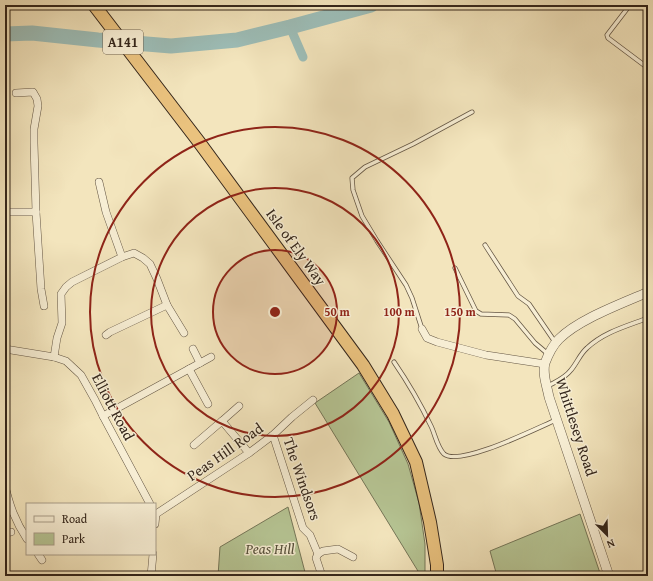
<svg xmlns="http://www.w3.org/2000/svg" width="653" height="581" viewBox="0 0 653 581" font-family="'Gentium Book Plus',serif">
<rect width="100%" height="100%" fill="#f3e5bd"/>
<filter id="stains"><feTurbulence type="fractalNoise" baseFrequency=".005" numOctaves="4"/><feColorMatrix values="0 0 0 0 .2 0 0 0 0 .09 0 0 0 0 .02 0 0 0 .5 -.17"/></filter>
<radialGradient id="worn" r=".72"><stop offset=".6" stop-color="#630" stop-opacity="0"/><stop offset="1" stop-color="#630" stop-opacity=".3"/></radialGradient>
<!-- green -->
<g fill="#b6c594" stroke="#757658">
<path d="M359,373L389,422L408,464L419,503L425,544V576H421L315,403Z"/>
<path d="M288,507L306,576H218L220,547Z"/>
<path d="M580,514L601,576H497L490,551Z"/>
</g>
<g fill="none" stroke-linecap="round" stroke-linejoin="round">
<!-- canal -->
<path stroke="#9dbeb8" stroke-width="9" d="M290,27L303,57"/>
<!-- river -->
<path stroke="#9dbeb8" stroke-width="15" d="M5,34L32,33L98,40L171,46L237,40L290,27L371,5"/>
<defs>
<g id="service">
<path d="M630,5L607,35L608,38L648,68"/>
<path d="M485,245L518,296L529,304L555,342"/>
<path d="M455,268L476,311L481,314L509,315L515,319L535,343L548,354"/>
<path d="M422,329L412,298L406,285L377,241L362,216L353,190L352,178L365,167L413,144L472,112"/>
<path d="M394,362C407,381 421,405 431,426C435,434 437,447 444,454C460,467 537,428 556,420"/>
<path d="M548,386C557,381 565,378 571,370C577,363 580,354 587,348C604,332 627,326 648,318"/>
</g>
<g id="minor">
<path d="M16,93L33,92L37,99L38,106L34,129V143L36,212L41,289L44,306"/>
<path d="M5,212H36"/>
<path d="M122,257L134,253L143,258L150,264L157,279L167,305L184,333"/>
<path d="M422,329L427,338L437,342L486,355L545,364"/>
<path d="M106,335L110,332L167,305"/>
<path d="M5,349L54,357L66,361L81,375L95,400L103,416L150,504"/>
<path d="M193,349L200,363"/>
<path d="M54,357L57,338L62,323L61,294L66,287L72,282L122,257L106,212L99,182"/>
<path d="M189,369L208,404"/>
<path d="M103,416L211,357"/>
<path d="M222,421L239,406"/>
<path d="M273,435L303,528L310,535L318,554"/>
<path d="M194,445L222,421L249,453"/>
<path d="M5,486C10,506 15,521 27,539"/>
<path d="M155,524L156,514L249,453L273,435L292,417L313,400"/>
<path d="M5,533L11,532"/>
<path d="M38,554L42,560"/>
<path d="M321,573L316,558L318,554L323,551L338,549L353,557"/>
<path d="M151,576L153,554"/>
</g>
<path id="tertiary" d="M609,576L549,397C547,386 542,374 545,363C548,355 553,345 559,339C579,319 621,304 648,292"/>
<path id="trunk" d="M94,5L199,142L363,365L393,414L416,462L430,522L437,565V576"/>
</defs>
<!-- service casing -->
<use href="#service" stroke="#645644" stroke-width="5"/>
<!-- minor casing -->
<use href="#minor" stroke="#645644" stroke-width="8"/>
<!-- tertiary casing -->
<use href="#tertiary" stroke="#645644" stroke-width="10"/>
<!-- trunk casing -->
<use href="#trunk" stroke="#34261b" stroke-width="14"/>
<!-- service -->
<use href="#service" stroke="#f7eed4" stroke-width="3.5"/>
<!-- minor -->
<use href="#minor" stroke="#f7eed4" stroke-width="7"/>
<!-- tertiary -->
<use href="#tertiary" stroke="#f7eed4" stroke-width="9"/>
<!-- trunk -->
<use href="#trunk" stroke="#eac27e" stroke-width="12"/>
</g>
<!-- distance rings -->
<circle cx="275" cy="312" r="62" fill="#8f2418" fill-opacity=".12"/>
<g fill="none" stroke="#8f2418" stroke-width="2">
<circle cx="275" cy="312" r="62"/>
<circle cx="275" cy="312" r="124"/>
<circle cx="275" cy="312" r="185"/>
</g>
<g text-anchor="middle" stroke-width="3" stroke-linejoin="round" paint-order="stroke">
<!-- shield labels -->
<rect fill="#f7eed4" stroke="#6e6252" stroke-width="1" x="103" y="30" width="40" height="24" rx="3"/>
<g font-size="14" font-weight="bold" fill="#34261b">
<text x="123" y="47">A141</text>
</g>
<!-- street labels -->
<g font-size="15" fill="#34261b" stroke="#f7eed4">
<text transform="translate(296 247) rotate(54)" y="5">Isle of Ely Way</text>
<text transform="translate(113 407) rotate(62)" y="5">Elliott Road</text>
<text transform="translate(576 427) rotate(72)" y="5">Whittlesey Road</text>
<text transform="translate(225 452) rotate(-35)" y="5">Peas Hill Road</text>
<text transform="translate(302 479) rotate(71)" y="5">The Windsors</text>
</g>
<!-- park labels -->
<g font-size="15" font-style="italic" fill="#544e39" stroke="#f7eed4">
<text x="270" y="554">Peas Hill</text>
</g>
</g>
<circle cx="275" cy="312" r="6" fill="#8f2418" stroke="#f7eed4" stroke-width="2"/>
<g font-size="12" text-anchor="middle" font-weight="bold" fill="#8f2418" stroke="#f7eed4" stroke-width="3" stroke-linejoin="round" paint-order="stroke">
<text x="337" y="316">50 m</text>
<text x="399" y="316">100 m</text>
<text x="460" y="316">150 m</text>
</g>
<!-- margin -->
<rect width="653" height="581" fill="none" stroke="#f3e5bd" stroke-width="20"/>
<rect x="6" y="6" width="641" height="569" fill="none" stroke="#34261b" stroke-width="2"/>
<rect x="10" y="10" width="633" height="561" fill="none" stroke="#34261b"/>
<!-- legend -->
<rect x="26" y="503" width="130" height="52" fill="#f7eed4" stroke="#a99e8a"/>
<rect x="34" y="516" width="20" height="6" fill="#f7eed4" stroke="#a99e8a"/>
<text x="62" y="523" font-size="12" fill="#34261b">Road</text>
<rect x="34" y="533" width="20" height="12" fill="#b6c594" stroke="#a99e8a"/>
<text x="62" y="543" font-size="12" fill="#34261b">Park</text>
<!-- north arrow -->
<g transform="translate(607 535) rotate(157)" stroke="#f7eed4" stroke-width="3" paint-order="stroke">
<path d="M0-3L7 15L0 10L-7 15Z" fill="#34261b"/>
<text y="-6" font-size="11" font-weight="bold" text-anchor="middle" fill="#34261b">N</text>
</g>
<rect width="100%" height="100%" filter="url(#stains)"/>
<rect width="100%" height="100%" fill="url(#worn)"/>
</svg>
